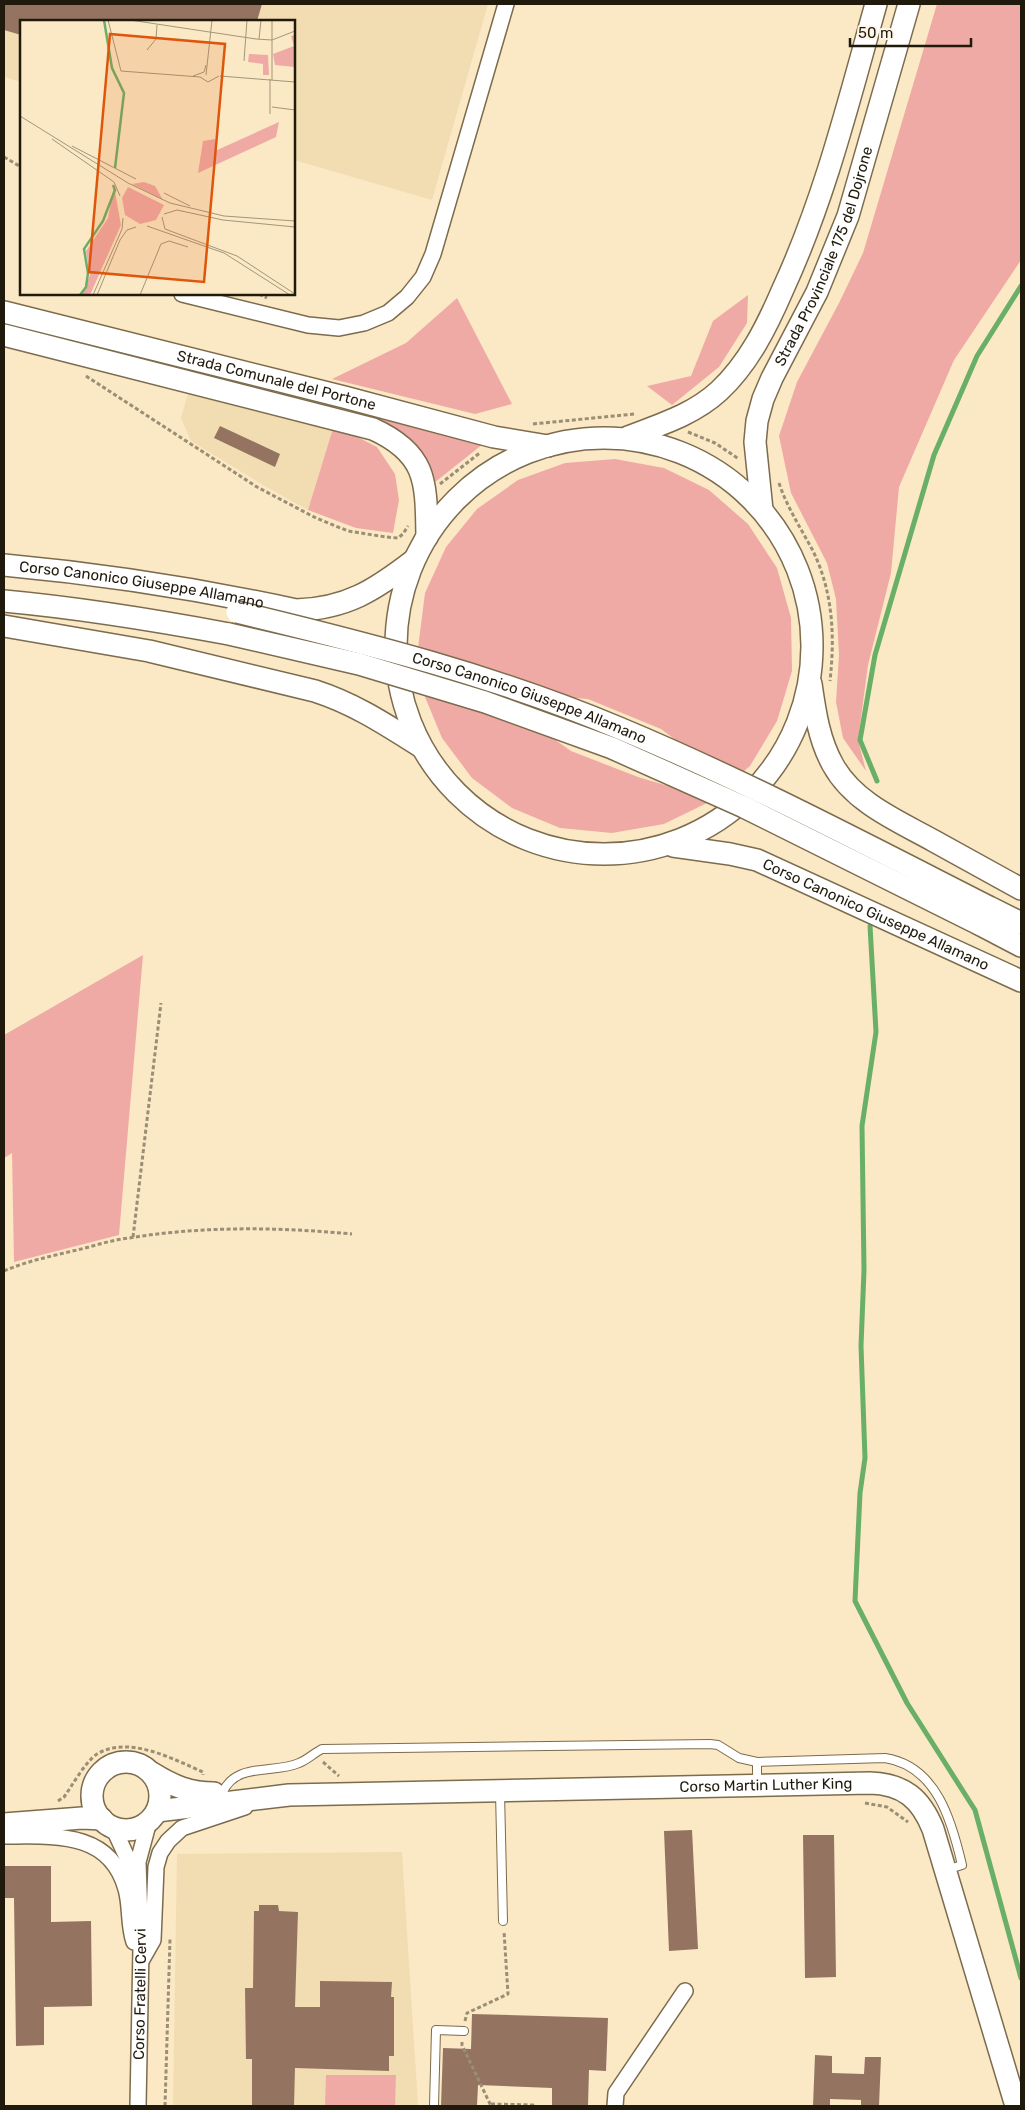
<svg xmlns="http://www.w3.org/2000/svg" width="1025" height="2110" viewBox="0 0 1025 2110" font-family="Rubik,sans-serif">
<rect width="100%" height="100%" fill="#fbe8c5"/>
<!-- built -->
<g fill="#f2dcb2">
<path d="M4,4H488L432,200L294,160V21H21V82L4,77Z"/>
<path d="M189,390L334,425L308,510L263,485L191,441L181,418Z"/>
<path d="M402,1852L418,2106H173L177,1854Z"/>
</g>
<!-- green -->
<g fill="#f0aaa5">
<path d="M937,4H1021V260L954,360L899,487L891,573L868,665L858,740L866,771L843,738L836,702L839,655L836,599L827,563L791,493L779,436L797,382L839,303L863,253Z"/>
<path d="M748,295L747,323L719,367L672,405L647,386L691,376L713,321Z"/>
<path d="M457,298L512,404L475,414L332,379L406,343Z"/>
<path d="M368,415L483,444L434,483C423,439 406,434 368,415Z"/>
<path d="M334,425L377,447L395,474L399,500L393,533L356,528L308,510Z"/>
<path d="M615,459L664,468L709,490L748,524L777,568L791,618L792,671L777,721L750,766L743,772L681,744L661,729L588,699L559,697L418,648L425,593L446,547L477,509L518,480L565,463Z"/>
<path d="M423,692L484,711L551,737L571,751L638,777L678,789L709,802L664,824L612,833L560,828L512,808L472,778L442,738Z"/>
<path d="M143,955L119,1235L14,1262L12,1153L4,1158V1035Z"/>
<path d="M326,2075H396L395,2106H325Z"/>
</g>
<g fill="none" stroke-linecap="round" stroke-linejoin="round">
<!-- stream -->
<g stroke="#6aaf67" stroke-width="5">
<path d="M877,781L860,740L875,655L934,455L977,356L1021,286"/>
<path d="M870,926L876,1032L862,1126L864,1270L861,1346L865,1458L860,1493L855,1601L907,1703L975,1810L1021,1978"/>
</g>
</g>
<!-- building -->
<g fill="#947461">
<path d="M4,4H262L257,21H21V35L4,30Z"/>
<path d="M220,426L280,454L275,467L214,438Z"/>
<path d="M692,1830L698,1949L669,1951L664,1831Z"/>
<path d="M803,1835H834L836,1977L805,1978Z"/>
<path d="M4,1866H51V1922L91,1921L92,2006L44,2007V2045L16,2046L14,1898H4Z"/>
<path d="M259,1905H278L279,1911L298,1912L295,2007H320V1981L392,1982L391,1997H394V2056H389V2071L295,2068L294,2106H252V2059H246L245,1988H253L254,1911H259Z"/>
<path d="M472,2014L608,2018L606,2071L589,2070L588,2106H552V2088L478,2085L477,2106H441L443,2048L471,2049Z"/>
<path d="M815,2055L832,2056V2073L864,2074L865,2057H881L879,2106H861V2100L830,2099V2106H813Z"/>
</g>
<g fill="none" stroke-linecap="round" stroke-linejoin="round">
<defs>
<g id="lane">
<path d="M757,1762V1783"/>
<path d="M223,1792C236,1762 274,1774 299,1763C307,1760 314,1753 322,1749L710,1744L718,1745L739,1758L757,1762L885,1758C937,1766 952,1822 962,1865L946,1870"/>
<path d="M500,1793L503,1921"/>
<path d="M434,2106L436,2030L464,2031"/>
</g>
<g id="street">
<path d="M182,294L308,325L339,328L364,323L388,313L407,297L423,277L433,254L506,4"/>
<path d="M113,1827L136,1877"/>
<path d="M4,1836C52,1836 110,1830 126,1889C131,1906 128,1925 134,1942"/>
<path d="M141,1961L153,1940L156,1867L160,1853L168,1841L182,1828L245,1807"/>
<path id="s1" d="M138,2106L141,1948L138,1862L149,1821"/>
<path d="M615,2106L616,2093L685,1991"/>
</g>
<g id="secondary">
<path id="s2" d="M4,312L344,397L494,437L548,446"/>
<path d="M4,335L373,429C428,454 426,483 427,537"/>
<path d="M628,437C659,425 693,415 719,391C749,363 767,326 783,289C825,198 849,100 876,4"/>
<circle cx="604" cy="646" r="208"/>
<path id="s3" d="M762,510L755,442L757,421L763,399L772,378L817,292L848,216L909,4"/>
<path id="s4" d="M4,565C102,574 199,589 296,610C346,609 375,590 414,560"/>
<path d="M4,601C80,608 154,620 229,634"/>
<path d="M4,626L149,651L315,691C355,704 385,724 420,746"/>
<path d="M811,684C815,712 819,740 833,765C854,803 898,821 934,841C963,857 992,873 1021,889"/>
<path id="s5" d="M673,846L730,854L757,860L1021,981"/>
<path d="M989,907L1021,923"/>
<path d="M979,924L1021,946"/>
<circle cx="126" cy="1796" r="34"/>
<path d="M152,1773C173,1786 189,1793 214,1793"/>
<path id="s6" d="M157,1811L289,1795L870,1783C904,1784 921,1799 933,1829L1016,2106"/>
<path d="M4,1824L82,1818L102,1819"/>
</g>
</defs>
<!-- lane casing -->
<use href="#lane" stroke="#7c6c4d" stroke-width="10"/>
<!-- street casing -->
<use href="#street" stroke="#7c6c4d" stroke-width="18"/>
<!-- secondary casing -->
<use href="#secondary" stroke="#7c6c4d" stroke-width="24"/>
<!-- path -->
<g stroke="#9b8e75" stroke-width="3" stroke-dasharray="4 2.5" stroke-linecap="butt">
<path d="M4,157L21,167"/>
<path d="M259,294L267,298"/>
<path d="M86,376L257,487L316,518L348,531L386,537L398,538L403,534L408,526"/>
<path d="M533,424L634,414"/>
<path d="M688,432L715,443L739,459"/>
<path d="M779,483C787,507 800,527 812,549C833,591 835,635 830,681"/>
<path d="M440,484L481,452"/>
<path d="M133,1237L161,1003"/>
<path d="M4,1271C27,1261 52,1256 77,1250C94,1246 111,1240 129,1238C203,1226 278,1227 352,1234"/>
<path d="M323,1762L339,1776"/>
<path d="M58,1801L64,1797C72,1786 85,1762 97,1754C129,1735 173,1759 203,1772V1775"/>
<path d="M865,1803L887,1807L908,1822"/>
<path d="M465,2021L467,2013L508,1994L504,1931"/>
<path d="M462,2042V2045L491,2106"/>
<path d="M491,2104L533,2105V2106"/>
<path d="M165,2106L170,1939"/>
</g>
<!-- lane -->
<use href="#lane" stroke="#fff" stroke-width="8"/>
<!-- street -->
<use href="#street" stroke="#fff" stroke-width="15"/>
<!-- secondary -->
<use href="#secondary" stroke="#fff" stroke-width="21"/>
<defs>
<g id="secondary-bridge">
<path id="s7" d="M237,612C366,643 496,676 619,728C746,781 867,845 989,907"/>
<path d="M229,634L359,664L485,702L612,748L744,807L979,924"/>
</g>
</defs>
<!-- secondary-bridge casing -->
<use href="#secondary-bridge" stroke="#7c6c4d" stroke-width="24" stroke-linecap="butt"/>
<!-- secondary-bridge -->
<use href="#secondary-bridge" stroke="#fff" stroke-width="21"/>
</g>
<g text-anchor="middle" stroke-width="4" stroke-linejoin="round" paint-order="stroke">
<!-- street labels -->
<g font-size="15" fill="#201a0d" stroke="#fef7e9">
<text dy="5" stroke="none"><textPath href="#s3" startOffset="268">Strada Provinciale 175 del Dojrone</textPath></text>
<text dy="5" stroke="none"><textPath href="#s2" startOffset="281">Strada Comunale del Portone</textPath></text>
<text dy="5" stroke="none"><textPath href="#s4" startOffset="139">Corso Canonico Giuseppe Allamano</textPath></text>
<text dy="5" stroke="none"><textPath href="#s7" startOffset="305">Corso Canonico Giuseppe Allamano</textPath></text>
<text dy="5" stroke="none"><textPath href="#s5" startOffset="216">Corso Canonico Giuseppe Allamano</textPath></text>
<text dy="5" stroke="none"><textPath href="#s6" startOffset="610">Corso Martin Luther King</textPath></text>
<text dy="5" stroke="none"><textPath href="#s1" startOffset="112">Corso Fratelli Cervi</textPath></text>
</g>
</g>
<!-- overview -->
<g transform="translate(20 20)">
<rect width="275" height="275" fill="#fbe8c5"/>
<path d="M275,15V47L255,45L253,34L274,26L271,16ZM229,34L248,35L249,55H243V44L228,42ZM259,102L256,117L178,153L183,121L195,119V131ZM124,162L135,166L143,180L112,164ZM94,166L101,205L70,275H62L70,255L66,231L88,198ZM108,167L144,185L136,200L120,204L105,195L102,178Z" fill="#f0aaa5"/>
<path fill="none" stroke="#6aaf67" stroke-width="2.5" d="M84,0L92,48L104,73L95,148M60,275L66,267L68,253L64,229L83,201L95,170L93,165"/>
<path fill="none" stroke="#a3967b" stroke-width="1" d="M88,0L101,51L180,57L188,62L199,56M110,0L236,19L252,20L275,11M239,19L241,0M127,30L136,19L137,5M224,41L227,0M186,55L192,0M173,56L184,52L186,45M200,56L275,62M252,60V0M252,87L275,90M250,94V59M0,96L108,163L150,183L204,196L275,201M32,119L94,162L100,176M52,126L116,159M144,173L170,186M144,194L157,190L203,200L275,207M142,197L145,209L217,236L275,274M127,206L204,233L270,275M73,275L102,209L103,198M77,275L100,220L107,210L116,207M120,275L141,224L149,221L168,227"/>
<path fill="#de560c" fill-opacity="0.15" stroke="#de560c" stroke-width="2.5" d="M90,14L205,24L184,262L69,252Z"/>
<rect width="275" height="275" fill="none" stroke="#201a0d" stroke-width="2.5"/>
</g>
<!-- border -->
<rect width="1025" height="2110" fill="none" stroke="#201a0d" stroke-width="10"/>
<!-- scale -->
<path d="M850 38v8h121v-8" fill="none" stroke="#201a0d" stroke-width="2.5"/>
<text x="858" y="38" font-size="15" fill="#201a0d" stroke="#fef7e9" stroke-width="4" paint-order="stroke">50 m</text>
</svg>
